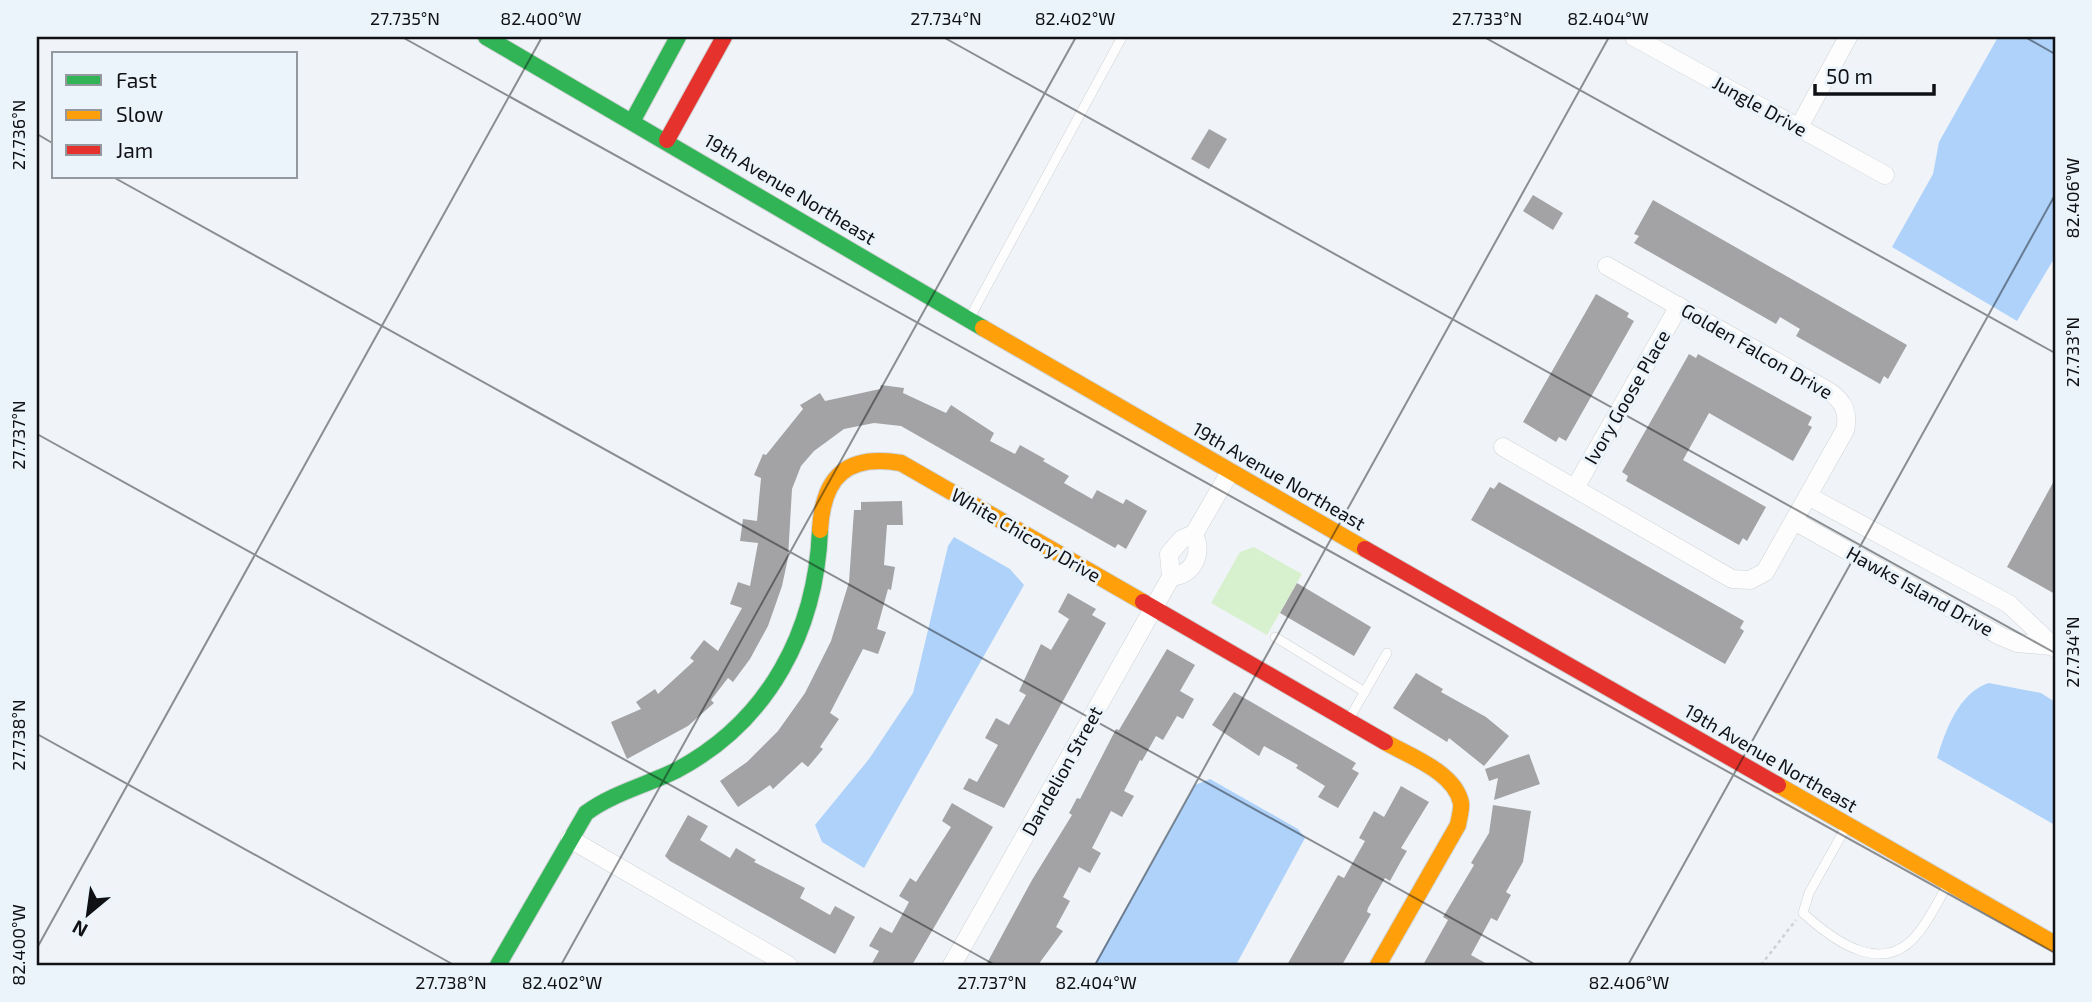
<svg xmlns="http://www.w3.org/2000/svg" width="2092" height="1002" viewBox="0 0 2092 1002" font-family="'Exo 2',sans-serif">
<rect width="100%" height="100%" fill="#f0f4f8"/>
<!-- green -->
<path fill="#d7f1ce" d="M1254,547L1302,574L1267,635L1211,603L1240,552Z"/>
<!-- water -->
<g fill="#afd2fa">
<path d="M1998,37H2055V257L2017,321L1892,247L1933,174L1939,142Z"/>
<path d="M954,537L1010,569L1024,585L864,868L822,842L815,825L869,759L913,693L948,546Z"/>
<path d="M1989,683L2041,693L2055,702V825L1937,758C1945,731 1959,692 1989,683Z"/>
<path d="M1210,779L1298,829L1305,838L1236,965H1094L1195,785Z"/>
</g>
<!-- building -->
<g fill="#a3a3a5">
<path d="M1209,129L1227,139L1209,169L1191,159Z"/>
<path d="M1533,195L1563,213L1553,230L1523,211Z"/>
<path d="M1653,200L1907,345L1888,379L1884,376L1880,384L1796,336L1800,329L1780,317L1776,324L1634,243L1639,236L1634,234Z"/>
<path d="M1596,294L1629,313L1627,317L1634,321L1566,441L1559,437L1556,442L1523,422Z"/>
<path d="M1689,354L1696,358L1698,354L1812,417L1808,425L1812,427L1793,461L1709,413L1683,460L1766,507L1747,541L1743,538L1739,545L1626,481L1628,476L1622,472Z"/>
<path d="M881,385L904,388L903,393L946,413L951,405L994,433L990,441L1015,454L1020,445L1045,459L1043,461L1069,476L1064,483L1092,499L1097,490L1123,504L1126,499L1147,511L1126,549L1118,544L1115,548L901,426L874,423L844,429L814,451L801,466L792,489L788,558L782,586L768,626L750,659L733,682L728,678L711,700L714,703L688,726L627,759L611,722L641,709L636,702L655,689L658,694L694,661L690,658L704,640L718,651L742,608L730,604L738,582L750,586L758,543L740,541L743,519L757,521L761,478L754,475L763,454L766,455L803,409L800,405L807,401L820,393L825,401L880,389Z"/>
<path d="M2055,479V594L2007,567Z"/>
<path d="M1499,482L1744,621L1740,628L1744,631L1725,664L1471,520L1490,487L1494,489Z"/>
<path d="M902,501L903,525H887L884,565L895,567L891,590L888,589L877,629L886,632L878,654L863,649L830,713L839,719L820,747L823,749L808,767L802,762L773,789L770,785L738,807L720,781L747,762L778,731L805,693L831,641L849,582L854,510H861V502Z"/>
<path d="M1297,583L1371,627L1354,656L1280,613Z"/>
<path d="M1068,593L1096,609L1092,615L1106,623L1004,808L963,789L969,778L977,782L998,745L985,738L996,718L1009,725L1026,695L1019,691L1041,644L1051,650L1069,619L1058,612Z"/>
<path d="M1167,649L1195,665L1180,691L1194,699L1183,719L1177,716L1163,740L1156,736L1142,761L1140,760L1124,791L1134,796L1122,817L1111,811L1092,848L1101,853L1090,873L1079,867L1063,897L1070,901L1056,927L1063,931L1038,965H986L1032,880L1072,815L1069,813L1077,798L1080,799L1116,729L1119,730Z"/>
<path d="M1416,673L1443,689L1441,692L1486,717L1509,736L1484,766L1449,738L1447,742L1393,708Z"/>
<path d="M1234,692L1356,763L1352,769L1359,773L1338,808L1318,797L1325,786L1296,768L1298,765L1264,746L1259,756L1212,725Z"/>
<path d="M1529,754L1540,784L1494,800L1498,778L1489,781L1485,769Z"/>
<path d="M1401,786L1429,802L1401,848L1407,851L1401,861L1390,881L1385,878L1368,908L1367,912L1371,914L1342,965H1287L1338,875L1344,878L1365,841L1359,838L1374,811L1384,817Z"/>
<path d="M952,803L993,827L912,965H871L879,951L869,946L880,927L892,933L909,902L899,896L910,878L916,882L951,827L942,821Z"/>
<path d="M1493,805L1531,811L1523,862L1506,892L1511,895L1497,921L1491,918L1471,955L1489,965H1423L1448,920L1443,917L1474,865L1471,863L1489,833Z"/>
<path d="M688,815L708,826L700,840L730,858L736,848L756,860L754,862L805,888L800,898L830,915L835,906L855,917L835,954L670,861L665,856Z"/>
</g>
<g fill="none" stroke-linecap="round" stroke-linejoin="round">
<defs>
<g id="lane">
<path d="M969,319L1122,37"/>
<path d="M1275,637L1365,692"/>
<path d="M1349,719L1387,653"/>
<path d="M1846,827L1809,893L1803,913C1835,942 1884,978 1919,932C1930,918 1938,901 1947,886"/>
</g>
<g id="street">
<path d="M1634,37L1885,175"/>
<path d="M1799,127L1848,37"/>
<path d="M1503,447L1732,579L1750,580L1765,572L1845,430C1849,413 1844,402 1830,392L1607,266"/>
<path d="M1575,488L1679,306"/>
<path d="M1808,496L2009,604L2055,648"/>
<path d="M1794,521L2000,636L2017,643L2051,646"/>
<path d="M1171,577C1194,574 1203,554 1194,534"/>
<path d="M570,839L788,965"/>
<path d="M952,965L1171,577L1169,554L1182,539L1194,534L1230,472"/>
</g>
<g id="fast">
<path d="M486,37L983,328"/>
<path d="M633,120L678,37"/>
<path d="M498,965L586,813C613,793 647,785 677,770C769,721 816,631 820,530"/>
</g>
<g id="slow">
<path d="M983,328L1365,549"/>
<path d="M820,530C823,476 847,454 901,463L1143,602"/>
<path d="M1778,785L2055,944"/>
<path d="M1378,965L1458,825C1459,818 1462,809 1461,803C1455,772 1409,756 1385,742"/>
</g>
<g id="jam">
<path d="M667,140L724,37"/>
<path d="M1365,549L1778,785"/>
<path d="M1143,602L1385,742"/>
</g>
</defs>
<!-- lane casing -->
<use href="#lane" stroke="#cfd2d4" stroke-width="10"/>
<!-- street casing -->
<use href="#street" stroke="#cfd2d4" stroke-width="19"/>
<!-- fast casing -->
<use href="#fast" stroke="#cfd2d4" stroke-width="18"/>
<!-- slow casing -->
<use href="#slow" stroke="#cfd2d4" stroke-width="18"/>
<!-- jam casing -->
<use href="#jam" stroke="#cfd2d4" stroke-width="18"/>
<!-- path -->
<path stroke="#d0d1d3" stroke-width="2.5" stroke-dasharray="3.5 3.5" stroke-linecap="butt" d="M1761,965L1796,920"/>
<!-- lane -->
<use href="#lane" stroke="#fdfdfe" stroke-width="9"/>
<!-- street -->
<use href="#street" stroke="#fdfdfe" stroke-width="18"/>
<!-- fast -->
<use href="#fast" stroke="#30b455" stroke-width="16"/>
<!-- slow -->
<use href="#slow" stroke="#ff9f0a" stroke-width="16"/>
<!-- jam -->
<use href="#jam" stroke="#e5322d" stroke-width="16"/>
</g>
<!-- ticks -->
<path fill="none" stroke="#0f1114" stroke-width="2" stroke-opacity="0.45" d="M402,37L2055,953M943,37L2055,653M1484,37L2055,353M2025,37L2055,54M37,134L54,144M113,177L1536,965M37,434L995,965M37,734L454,965M37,948L542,37M561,965L1076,37M1095,965L1609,37M1628,965L2055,195"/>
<g text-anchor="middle" stroke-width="6" stroke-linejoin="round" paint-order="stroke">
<!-- street labels -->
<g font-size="19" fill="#0f1114" stroke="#ecf4fb">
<text transform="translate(1760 106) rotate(29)" y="7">Jungle Drive</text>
<text transform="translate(790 189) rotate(31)" y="7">19th Avenue Northeast</text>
<text transform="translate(1757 351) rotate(30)" y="7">Golden Falcon Drive</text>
<text transform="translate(1627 397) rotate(-60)" y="7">Ivory Goose Place</text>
<text transform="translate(1279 476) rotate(30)" y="7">19th Avenue Northeast</text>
<text transform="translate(1026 535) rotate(30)" y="7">White Chicory Drive</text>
<text transform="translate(1920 591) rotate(29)" y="7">Hawks Island Drive</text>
<text transform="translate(1771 758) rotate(30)" y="7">19th Avenue Northeast</text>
<text transform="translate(1062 771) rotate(-61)" y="7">Dandelion Street</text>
</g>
</g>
<!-- border -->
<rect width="2092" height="1002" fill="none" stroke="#ecf4fb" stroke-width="77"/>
<!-- legend -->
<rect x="52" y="52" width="245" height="126" fill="#ecf4fb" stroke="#94999f" stroke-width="2"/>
<rect x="66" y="75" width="35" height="10" fill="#30b455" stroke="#94999f" stroke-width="2"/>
<text x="116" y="88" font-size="21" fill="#0f1114">Fast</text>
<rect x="66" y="110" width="35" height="10" fill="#ff9f0a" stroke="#94999f" stroke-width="2"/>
<text x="116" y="122" font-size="21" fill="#0f1114">Slow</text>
<rect x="66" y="145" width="35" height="10" fill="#e5322d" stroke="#94999f" stroke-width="2"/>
<text x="116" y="158" font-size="21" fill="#0f1114">Jam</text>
<!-- north arrow -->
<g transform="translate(88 914) rotate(209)" stroke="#ecf4fb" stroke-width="5" paint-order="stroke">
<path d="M0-5L12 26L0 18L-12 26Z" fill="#0f1114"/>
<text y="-10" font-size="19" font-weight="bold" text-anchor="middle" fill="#0f1114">N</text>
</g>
<!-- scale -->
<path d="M1815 84v10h119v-10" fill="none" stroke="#0f1114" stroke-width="3.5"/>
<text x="1826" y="84" font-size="21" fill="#0f1114" stroke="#ecf4fb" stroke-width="5" paint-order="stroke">50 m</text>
<rect x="38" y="38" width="2016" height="926" fill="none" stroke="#0f1114" stroke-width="2.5"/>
<g font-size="18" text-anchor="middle" fill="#0f1114">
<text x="405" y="25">27.735°N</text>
<text x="541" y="25">82.400°W</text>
<text x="946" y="25">27.734°N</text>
<text x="1075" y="25">82.402°W</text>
<text x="1487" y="25">27.733°N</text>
<text x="1608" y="25">82.404°W</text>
<text transform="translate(19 135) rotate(-90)" y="6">27.736°N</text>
<text transform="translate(2073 198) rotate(-90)" y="6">82.406°W</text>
<text transform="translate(2073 352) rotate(-90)" y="6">27.733°N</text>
<text transform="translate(19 435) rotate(-90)" y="6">27.737°N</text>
<text transform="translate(2073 652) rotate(-90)" y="6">27.734°N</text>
<text transform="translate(19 735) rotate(-90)" y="6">27.738°N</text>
<text transform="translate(19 945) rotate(-90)" y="6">82.400°W</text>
<text x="451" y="989">27.738°N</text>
<text x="562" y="989">82.402°W</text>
<text x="992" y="989">27.737°N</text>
<text x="1096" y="989">82.404°W</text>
<text x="1629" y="989">82.406°W</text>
</g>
</svg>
